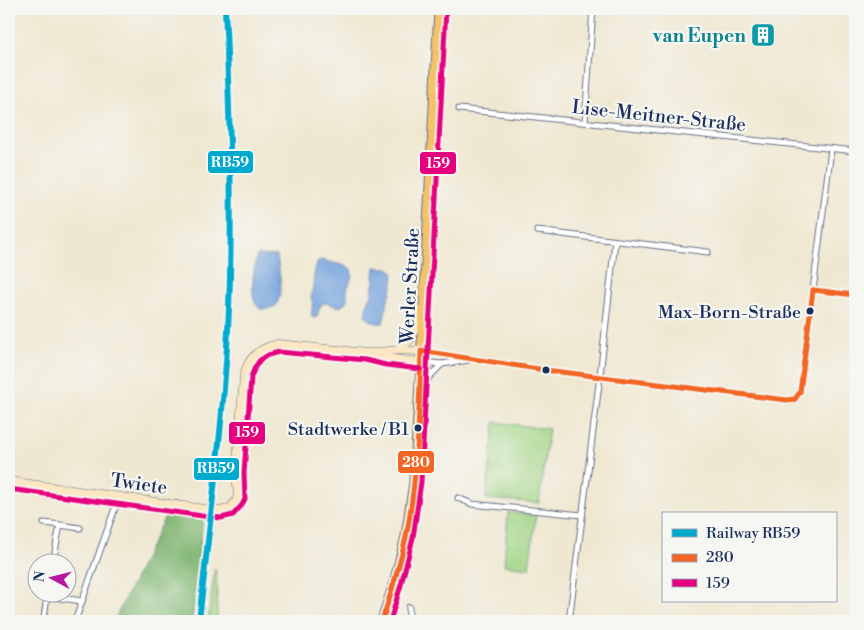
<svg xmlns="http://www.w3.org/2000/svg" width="864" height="630" viewBox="0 0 864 630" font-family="'Libre Bodoni',serif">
<rect width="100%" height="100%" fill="#f6f6f2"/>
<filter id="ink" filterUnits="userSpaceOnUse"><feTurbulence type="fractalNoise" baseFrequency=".02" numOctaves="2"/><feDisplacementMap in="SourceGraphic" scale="10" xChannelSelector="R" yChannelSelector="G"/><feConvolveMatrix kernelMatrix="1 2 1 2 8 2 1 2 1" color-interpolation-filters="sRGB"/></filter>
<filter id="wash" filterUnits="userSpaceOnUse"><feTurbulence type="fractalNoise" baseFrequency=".0096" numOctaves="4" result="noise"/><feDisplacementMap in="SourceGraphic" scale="20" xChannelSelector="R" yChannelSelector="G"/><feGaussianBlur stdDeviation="1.12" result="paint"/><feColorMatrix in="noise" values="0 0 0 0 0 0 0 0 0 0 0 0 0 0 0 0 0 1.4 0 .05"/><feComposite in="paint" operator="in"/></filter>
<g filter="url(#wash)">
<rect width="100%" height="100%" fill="#efe7d0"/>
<!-- green -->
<g fill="#a1d484" stroke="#5e8271">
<path d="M495,422L549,429L539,503L486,499Z"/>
<path d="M508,512L536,516L529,568L504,565Z"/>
<path d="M215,568L217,582V621H208Z"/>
</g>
<!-- forest -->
<path fill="#80b672" stroke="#4e7268" d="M171,504L204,509L192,621H114Z"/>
<!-- water -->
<g fill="#73a2dc" stroke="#47689d">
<path d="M257,255L277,256L280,278V296L276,306L267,309H260C259,308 256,304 255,303C250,291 254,267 257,255Z"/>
<path d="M322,260L346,266L351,269L352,276L347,290V300L342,306C336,308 331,303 324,303L320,306L317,317L314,318L311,316L313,303L311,299L315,270L318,261Z"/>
<path d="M375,267C379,268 384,268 388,268C399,271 391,286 391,294L389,295L383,323C375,324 371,321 365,316L367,305L372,294Z"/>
</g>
</g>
<g filter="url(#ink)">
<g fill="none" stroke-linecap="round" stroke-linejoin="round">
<defs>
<g id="street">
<path d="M459,109L855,151"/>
<path d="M585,122L593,9"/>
<path d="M537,231L708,252"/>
<path d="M813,290L855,295"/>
<path d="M421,351C463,357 504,364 545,370C626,380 706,389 787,400C794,400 797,399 800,392L831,149"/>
<path d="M421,362L442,364L469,360"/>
<path d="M422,396L429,377L442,364"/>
<path d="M458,498L472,504L582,515"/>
<path d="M44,523L60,525"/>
<path d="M53,562L60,525L80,528"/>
<path d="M48,592L47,596L82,601"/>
<path d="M44,618L47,596"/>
<path d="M75,621L119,497"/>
<path d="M409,621V607"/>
<path d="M569,621L600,376L615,241"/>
</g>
<g id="secondary">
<path d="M399,350L411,339L422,309"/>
<path d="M371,353L399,350L421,351"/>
<path d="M9,481L204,509L220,511L230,508L236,501L238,496L236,473L244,376C248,357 259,348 278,344L367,353C384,359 403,360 421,362"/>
</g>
<path id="primary" d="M382,621L394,583L406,536L414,482L419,401L439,9"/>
</defs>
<!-- street casing -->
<use href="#street" stroke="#656f86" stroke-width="7"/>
<!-- secondary casing -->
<use href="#secondary" stroke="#656f86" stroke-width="9"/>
<!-- primary casing -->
<use href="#primary" stroke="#656f86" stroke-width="11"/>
<!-- street -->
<use href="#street" stroke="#fff" stroke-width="5"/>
<!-- secondary -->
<use href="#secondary" stroke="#fbe7c3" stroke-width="8"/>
<!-- primary -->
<use href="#primary" stroke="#f4c26a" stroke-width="9"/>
<defs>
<g id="bus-1">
<path d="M813,290L855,295"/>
<path d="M795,399L800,392L813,290"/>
<path d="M382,621C391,593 400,565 406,537C418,476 419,413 421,351L545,370L787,400L795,399"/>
</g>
<g id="bus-2">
<path d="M9,489L203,516L221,518L233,515L242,505L245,499L244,473L251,377L255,367L260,360L268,355L279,352L365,360L386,365L420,369"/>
<path d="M390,621L401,585L413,538L421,482L446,9"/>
</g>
</defs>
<!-- bus-1 casing -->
<use href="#bus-1" stroke="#f6f6f2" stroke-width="9"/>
<!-- bus-2 casing -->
<use href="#bus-2" stroke="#f6f6f2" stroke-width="9"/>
<!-- bus-1 -->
<use href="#bus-1" stroke="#f26522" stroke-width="5"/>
<!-- bus-2 -->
<use href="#bus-2" stroke="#e5007d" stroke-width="5"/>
<defs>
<path id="rail-1" d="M199,621C210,517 225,413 229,308C233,208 230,109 225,9"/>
</defs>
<!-- rail-1 casing -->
<use href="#rail-1" stroke="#f6f6f2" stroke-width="10"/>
<!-- rail-1 -->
<use href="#rail-1" stroke="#00a9ce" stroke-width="6"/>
</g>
</g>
<!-- icons -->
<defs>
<symbol id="building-square" viewBox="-11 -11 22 22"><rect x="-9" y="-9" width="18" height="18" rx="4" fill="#0f9aa8" stroke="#f6f6f2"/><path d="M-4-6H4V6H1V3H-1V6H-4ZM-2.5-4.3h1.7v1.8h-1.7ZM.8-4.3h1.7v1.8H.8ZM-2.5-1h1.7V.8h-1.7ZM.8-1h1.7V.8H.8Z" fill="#fff"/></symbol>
</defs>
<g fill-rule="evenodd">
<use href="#building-square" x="749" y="21" width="28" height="28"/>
</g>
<!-- markers -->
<g fill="#1b2f5e" stroke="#f6f6f2" stroke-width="2">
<circle cx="810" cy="311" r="4.5"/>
<circle cx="546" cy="370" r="4.5"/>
<circle cx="418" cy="428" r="4.5"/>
</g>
<g text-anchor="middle" stroke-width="4.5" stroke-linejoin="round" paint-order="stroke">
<!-- bus labels -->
<g font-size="18" fill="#1b2f5e" stroke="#f6f6f2" text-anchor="end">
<text x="801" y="318">Max-Born-Straße</text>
<text x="409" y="435">Stadtwerke / B1</text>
</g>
<!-- culture labels -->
<g font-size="19" font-weight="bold" fill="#0d838f" stroke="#f6f6f2" text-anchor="end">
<text x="746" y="42">van Eupen</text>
</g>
<!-- street labels -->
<g font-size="19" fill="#1b2f5e" stroke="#f6f6f2">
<text transform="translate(659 115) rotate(6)" y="7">Lise-Meitner-Straße</text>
<text transform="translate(409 286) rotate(-87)" y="7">Werler Straße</text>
<text transform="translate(139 483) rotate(8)" y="7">Twiete</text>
</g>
</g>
<g stroke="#f6f6f2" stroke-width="2">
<rect x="207" y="150" width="47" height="24" rx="5" fill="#00a9ce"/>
<rect x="419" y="151" width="38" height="24" rx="5" fill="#e5007d"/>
<rect x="228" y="421" width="38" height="24" rx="5" fill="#e5007d"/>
<rect x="397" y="450" width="38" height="24" rx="5" fill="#f26522"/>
<rect x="193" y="457" width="47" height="24" rx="5" fill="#00a9ce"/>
</g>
<g font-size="14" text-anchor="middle" font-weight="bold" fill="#fff">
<text x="230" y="167">RB59</text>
<text x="438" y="168">159</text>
<text x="247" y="437">159</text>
<text x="416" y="467">280</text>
<text x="216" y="473">RB59</text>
</g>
<!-- margin -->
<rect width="864" height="630" fill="none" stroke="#f6f6f2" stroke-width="30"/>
<!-- legend -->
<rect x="662" y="512" width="175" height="90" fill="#f6f6f2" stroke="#9ea6b7"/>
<rect x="672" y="529" width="25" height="8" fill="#00a9ce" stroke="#9ea6b7"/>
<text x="706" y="538" font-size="15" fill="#1b2f5e">Railway RB59</text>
<rect x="672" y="554" width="25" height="8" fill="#f26522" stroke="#9ea6b7"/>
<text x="706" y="562" font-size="15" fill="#1b2f5e">280</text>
<rect x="672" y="579" width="25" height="8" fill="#e5007d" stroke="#9ea6b7"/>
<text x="706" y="588" font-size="15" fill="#1b2f5e">159</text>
<!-- north arrow -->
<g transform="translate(52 578) rotate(277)"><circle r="24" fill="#f6f6f2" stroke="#9ea6b7"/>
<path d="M0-4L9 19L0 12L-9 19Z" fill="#b5179e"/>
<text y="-8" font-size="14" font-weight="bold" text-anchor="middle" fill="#1b2f5e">N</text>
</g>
</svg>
